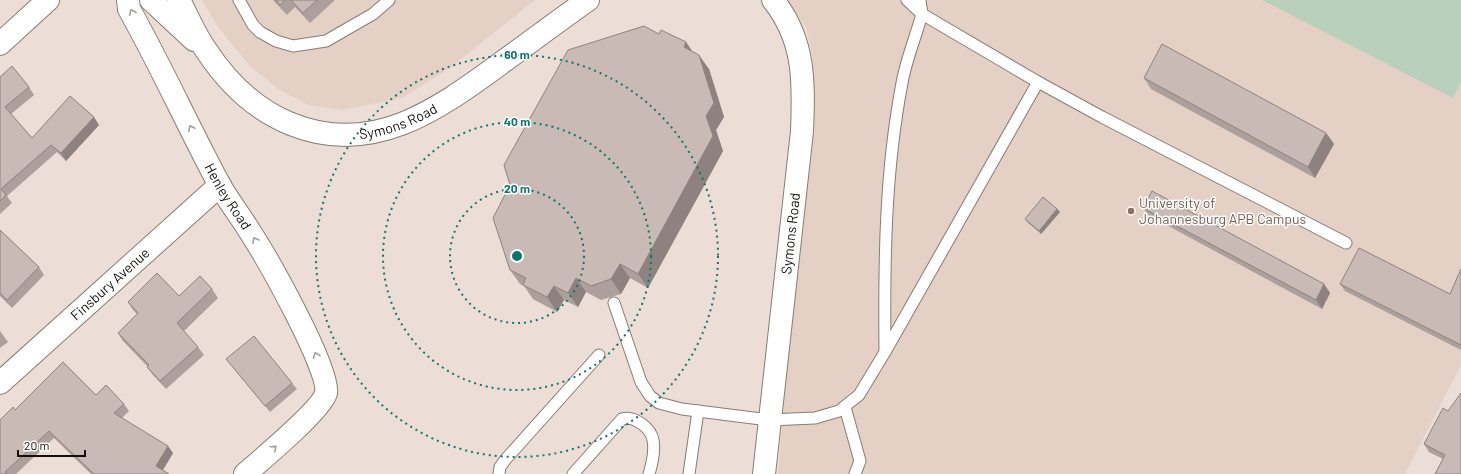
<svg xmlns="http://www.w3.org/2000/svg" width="1461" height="474" viewBox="0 0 1461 474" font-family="Barlow,sans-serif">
<rect width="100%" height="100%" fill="#ecded6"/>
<!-- built -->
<g fill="#e4d0c4">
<path d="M202,0H535L451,67L402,98L342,110L308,105L278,89L250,66L218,27Z"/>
<path d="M785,0H1461V365L1405,474H778L813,58L806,27Z"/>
</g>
<!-- green -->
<path fill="#b9d1bc" d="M1262,0H1461V82L1453,98Z"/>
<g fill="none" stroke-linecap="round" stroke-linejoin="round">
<defs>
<g id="lane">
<path d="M239,0L253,25L260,32L276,41L293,46L326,41L373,14L389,0"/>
<path d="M920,0L922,14L1038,82L1102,117L1346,243"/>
<path d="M614,303L641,382L650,396L659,403L682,409L769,420L815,418L839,411L859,395L885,352L1038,82"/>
<path d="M885,352C884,261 885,172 902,83C906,60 916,36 922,14L907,0"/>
<path d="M845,407L860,461L855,474"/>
<path d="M499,474L500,467L505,460L599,355"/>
<path d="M573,474L622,419C634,415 651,428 653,440C655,450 652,464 649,474"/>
<path d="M689,474L698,411"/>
</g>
<g id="street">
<path id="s1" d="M128,0L129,9C161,66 188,126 219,184C229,202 242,218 252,235C267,258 331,371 326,393C322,409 260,461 245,474"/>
<path d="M0,44L48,0"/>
<path id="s2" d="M0,383L220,185"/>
</g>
<g id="secondary">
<path d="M151,0L194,40"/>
<path id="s3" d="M179,0C188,17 195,35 206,50C227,82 256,110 291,124C372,157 437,110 500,64C529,43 558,21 588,0"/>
<path id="s4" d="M764,474L802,131C804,82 805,40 773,0"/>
</g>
</defs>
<!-- lane casing -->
<use href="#lane" stroke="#887c75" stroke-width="13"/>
<!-- street casing -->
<use href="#street" stroke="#887c75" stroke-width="24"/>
<!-- secondary casing -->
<use href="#secondary" stroke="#887c75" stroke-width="24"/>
<!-- lane -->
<use href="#lane" stroke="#fff" stroke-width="11"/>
<!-- street -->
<use href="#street" stroke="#fff" stroke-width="22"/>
<!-- secondary -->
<use href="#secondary" stroke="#fff" stroke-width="22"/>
</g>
<!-- wall -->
<g fill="#ada09c">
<path d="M273,0H335L310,23L295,7L287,15Z"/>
<path d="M659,34L686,42L692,51L709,69L724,117L716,130L723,151L648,288L630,278L621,294L601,300L586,292L578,307L564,300L557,312L533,299L524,286L520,284L510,270V185Z"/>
<path d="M0,77L29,87L34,95L11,114L32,138L99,125L66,161L57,152L7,196L12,203L0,214Z"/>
<path d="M1144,78L1326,133L1334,144L1315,178L1151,89Z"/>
<path d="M1143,208L1324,284L1330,293L1322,309L1150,216Z"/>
<path d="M1057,209L1060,212L1041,234L1027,222L1025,219Z"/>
<path d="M0,230L39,267L44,275L12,308L0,296Z"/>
<path d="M1461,269V350L1345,291L1340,284L1450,294Z"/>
<path d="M212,289L218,298L184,331L198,347L204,355L166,389L153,375L147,367V366L123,341L118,333L137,314L133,310L128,302L179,296Z"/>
<path d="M0,331L8,342L0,348Z"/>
<path d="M226,359L292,383L297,389L270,412L231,365Z"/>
<path d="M96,395L124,404L129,411L122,418L173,453L163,470L169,474H91L54,438L16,474H0L15,410Z"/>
<path d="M1448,411L1461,474L1443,459L1429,452L1424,444Z"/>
</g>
<!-- shaded-wall -->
<g fill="#8d827f">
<path d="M686,42L696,57L684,47Z"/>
<path d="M699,55L709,69L724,117L716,130L723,151L648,288L638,274L706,116Z"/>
<path d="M94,117L99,125L66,161L61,153Z"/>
<path d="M1326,133L1334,144L1315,178L1308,167Z"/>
<path d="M1057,209L1060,212L1041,234L1039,231Z"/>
<path d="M620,264L630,278L621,294L611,279Z"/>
<path d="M576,278L586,292L578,307L568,293Z"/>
<path d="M1324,284L1330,293L1322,309L1316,300Z"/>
<path d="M554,286L564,300L557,312L547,297Z"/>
<path d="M168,446L173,453L161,473L156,466Z"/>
</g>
<!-- building -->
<g fill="#c9bab5" stroke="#8d827f">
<path d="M276,0H285L280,5Z"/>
<path d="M291,0H317L303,13Z"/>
<path d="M644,26L659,34L661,30L686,42L684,47L699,55L714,103L706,116L713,136L638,274L620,264L611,279L591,286L576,278L568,293L554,286L547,297L523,285L526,278L510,270L493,218L510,185L504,165L568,50Z"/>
<path d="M1162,44L1326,133L1308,167L1144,78Z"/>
<path d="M12,66L29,87L5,107L32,138L70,96L94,117L61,153L51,145L1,189L6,195L0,201V77Z"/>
<path d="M1152,191L1324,284L1316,300L1143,208Z"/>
<path d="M1043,197L1057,209L1039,231L1025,219Z"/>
<path d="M0,230L39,267L7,300L0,293Z"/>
<path d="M1359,248L1450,294L1461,269V345L1340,284Z"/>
<path d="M157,273L179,296L200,276L212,289L177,323L198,347L160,381L147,367L149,365L118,333L138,313L128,302Z"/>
<path d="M254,336L292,383L265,406L226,359Z"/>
<path d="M63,362L96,395L106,385L124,404L114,413L168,446L156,466L169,474H94L49,431L5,472L7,474H0V420L13,407L15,410Z"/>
<path d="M1461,393V474H1435L1445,455L1424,444L1443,408L1448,411Z"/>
</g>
<!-- one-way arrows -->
<defs><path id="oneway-chevron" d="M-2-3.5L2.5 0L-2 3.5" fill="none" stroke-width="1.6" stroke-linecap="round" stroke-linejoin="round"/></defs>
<g stroke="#a19f9e">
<use href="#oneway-chevron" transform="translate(132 12) rotate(-115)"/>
<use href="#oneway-chevron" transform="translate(191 128) rotate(-117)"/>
<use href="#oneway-chevron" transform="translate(255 240) rotate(-119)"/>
<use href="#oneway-chevron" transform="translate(316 355) rotate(-112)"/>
<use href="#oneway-chevron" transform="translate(274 448) rotate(-42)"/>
</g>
<!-- distance rings -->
<g fill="none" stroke="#0f766e" stroke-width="2" stroke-dasharray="2 4">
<circle cx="517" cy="256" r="67"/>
<circle cx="517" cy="256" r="134"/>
<circle cx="517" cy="256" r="201"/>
</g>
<!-- markers -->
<circle fill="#8d6e63" stroke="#fff" stroke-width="1.5" cx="1131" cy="211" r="4"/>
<g text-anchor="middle" stroke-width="3" stroke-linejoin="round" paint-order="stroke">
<!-- street labels -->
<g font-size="14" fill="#130f0c" stroke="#fff">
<text dy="5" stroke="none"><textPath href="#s3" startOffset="282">Symons Road</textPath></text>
<text dy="5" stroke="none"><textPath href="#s1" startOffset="221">Henley Road</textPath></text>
<text dy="5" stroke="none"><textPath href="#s4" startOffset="242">Symons Road</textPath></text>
<text dy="5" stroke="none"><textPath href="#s2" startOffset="148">Finsbury Avenue</textPath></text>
</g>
<!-- education labels -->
<g font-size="14" fill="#785e54" stroke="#fff" text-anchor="start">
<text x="1139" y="208">University of<tspan x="1139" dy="16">Johannesburg APB Campus</tspan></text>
</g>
</g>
<circle cx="517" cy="256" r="6" fill="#0f766e" stroke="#fff" stroke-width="2"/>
<g font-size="12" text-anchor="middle" font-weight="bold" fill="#0f766e" stroke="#fff" stroke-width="3" stroke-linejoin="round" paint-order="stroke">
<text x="517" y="59">60 m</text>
<text x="517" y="126">40 m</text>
<text x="517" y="193">20 m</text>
</g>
<!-- scale -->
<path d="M18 450v6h67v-6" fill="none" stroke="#130f0c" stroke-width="2"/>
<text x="24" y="450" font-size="12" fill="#130f0c" stroke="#ffffff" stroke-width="3" paint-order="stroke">20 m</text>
</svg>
